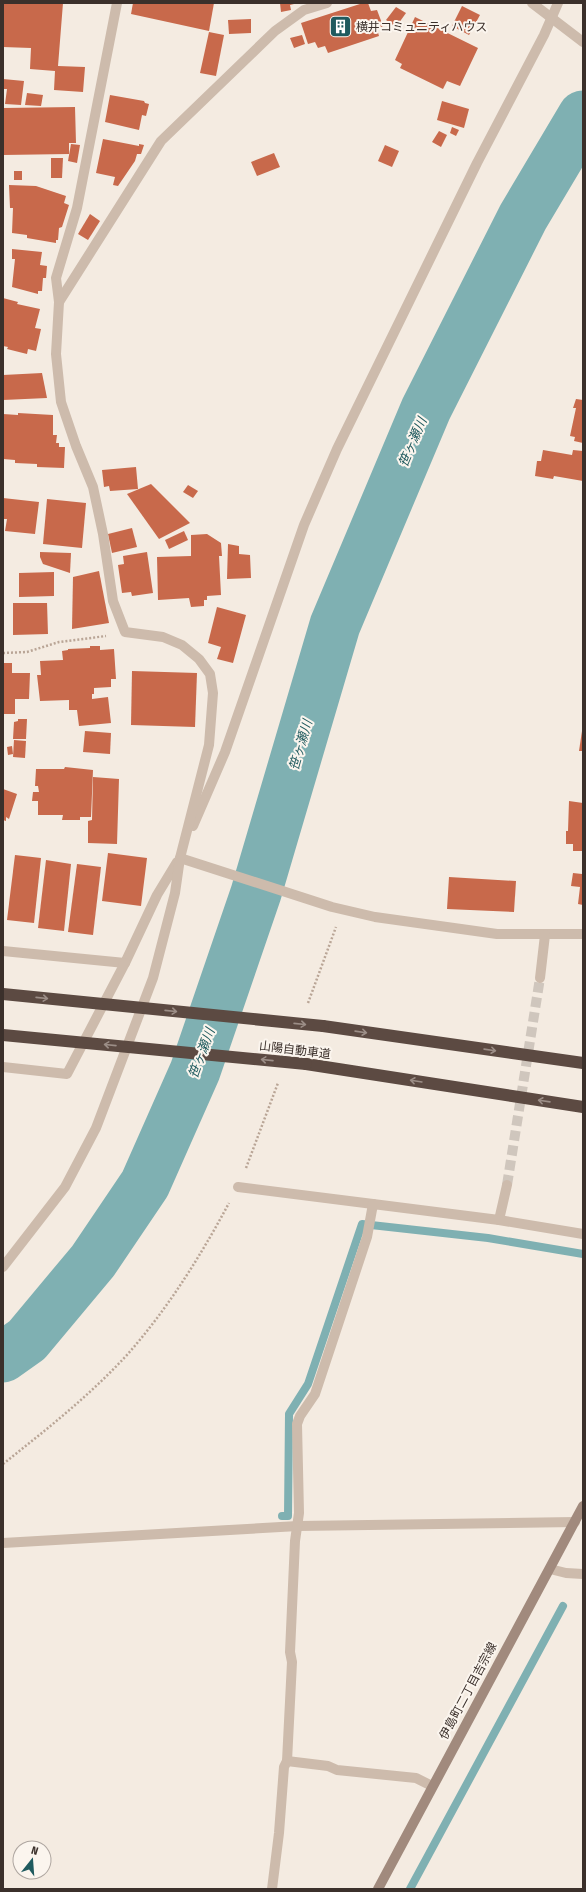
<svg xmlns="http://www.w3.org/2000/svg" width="586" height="1892" viewBox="0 0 586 1892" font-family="'Fira Sans Condensed','Noto Sans JP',sans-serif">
<rect width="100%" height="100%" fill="#f4ebe1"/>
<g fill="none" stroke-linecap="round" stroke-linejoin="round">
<!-- stream -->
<g stroke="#7fb0b2" stroke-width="8">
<path d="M282,1516H288L289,1414L308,1384L362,1224L488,1238L583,1254"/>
<path d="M410,1889L563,1606"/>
</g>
<!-- river -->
<path stroke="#7fb0b2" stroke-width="51" d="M3,1357L27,1340L93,1261L145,1184L195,1071L256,893L335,625L426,409L523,217L583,116"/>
</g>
<!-- building -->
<g fill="#c8694b">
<path d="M3,3H63L58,66L85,67L83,92L54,90L55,71L30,69L31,48L3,47Z"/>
<path d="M133,3H214L209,31L131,14Z"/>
<path d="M280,3H294V4L290,5L291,10L281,12Z"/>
<path d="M363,3H368L371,11L377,10L383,26L377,29L379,36L328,53L325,46L318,48L315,42L308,44L301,23Z"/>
<path d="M462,6L480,15L469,35L452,26Z"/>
<path d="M396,7L406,13L396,27L386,20Z"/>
<path d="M415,17L478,48L460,86L447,81L443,89L400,68L402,64L395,60Z"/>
<path d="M251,19V33L229,34L228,20Z"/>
<path d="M209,32L224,35L216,76L200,73Z"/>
<path d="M302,35L305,44L294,48L290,38Z"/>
<path d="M3,79L24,81L21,105L5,104L7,89H3Z"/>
<path d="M27,93L43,95L41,106L25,105Z"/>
<path d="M110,95L144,101L145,103L149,104L146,116L142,115L139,130L105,122Z"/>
<path d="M442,101L469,109L464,128L437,120Z"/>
<path d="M75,107L76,143H69V154L3,155V108Z"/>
<path d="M452,127L459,130L456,136L450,133Z"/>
<path d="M439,131L447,135L441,147L432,142Z"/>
<path d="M103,139L139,146V144L144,145L141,154H137L135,161L118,186L113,185L115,177L96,173Z"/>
<path d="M71,144L80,145L77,163L68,161Z"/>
<path d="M385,145L399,151L392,167L378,161Z"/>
<path d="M274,153L280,167L257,176L251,162Z"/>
<path d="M51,158H63L62,178H51Z"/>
<rect x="14" y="171" width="8" height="9"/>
<path d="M9,185L36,186L66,196L64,203L69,205L62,227L59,228L58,240H56V243L27,238V235L12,233L13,208H10Z"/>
<path d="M90,214L100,221L88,240L78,234Z"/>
<path d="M12,249L42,252L40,265L47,266L46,278H43L42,291H38V294L12,287L15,259H12Z"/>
<path d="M3,298L18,302L17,304L40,309L35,328L41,329L36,351L28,349L27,354L7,349L8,347L3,346Z"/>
<path d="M42,373L47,398L3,400V375Z"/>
<path d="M576,399L583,400V443L574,441L575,437L570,436L576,408H573Z"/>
<path d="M18,413L53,415V435H57L56,443H59V447H65L64,468L37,467V464L15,463V460L3,459V414L18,415Z"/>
<path d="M543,450L572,455L573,450L583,451V481L554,476L553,479L535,476L537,461H541Z"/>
<path d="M136,467L138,489L110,491L109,486L104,487L102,470Z"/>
<path d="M151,484L190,523L159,539L127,494Z"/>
<path d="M188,485L198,491L193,498L183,492Z"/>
<path d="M3,498L39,502L35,534L5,531L7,519H3Z"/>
<path d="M47,499L86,503L82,548L43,544Z"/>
<path d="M132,528L137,547L112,553L108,534Z"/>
<path d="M184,531L188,540L169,549L165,540Z"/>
<path d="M207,534L221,543L222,556H219L221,595L207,596V600H204V606L191,607L189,598L158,600L157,557L191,556V535Z"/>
<path d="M228,544L239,546V554L250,555L251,578L227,579Z"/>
<path d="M40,552L71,553L70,573L43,564L40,557Z"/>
<path d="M147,552L153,593L132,596L131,592L122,593L118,565L124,564L123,556Z"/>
<path d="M99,571L109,623L72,629L73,577Z"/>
<path d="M54,572V596L19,597V573Z"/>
<path d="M13,603H47L48,634L13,635Z"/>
<path d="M217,607L246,615L233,663L217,659L221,647L208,643Z"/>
<path d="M90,646H100V650L114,649L116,679H111V687L94,688V694H92V699L108,697L111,723L79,726L77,710H69V700L40,701L37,675H41L40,661L63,660L62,651L68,650V649L90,648Z"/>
<path d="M3,663H12V673H30L29,699H15V714H3Z"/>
<path d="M132,671L197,673L195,727L131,725Z"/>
<path d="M18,719H27L26,739H13L14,722L18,721Z"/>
<path d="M85,731L111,733L110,754L83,752Z"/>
<path d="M582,731H583V751H579Z"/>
<path d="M14,740L26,741L25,758L13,757Z"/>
<path d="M12,746L13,754L8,755L7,747Z"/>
<path d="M65,767L93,770L91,817H80V820H62L63,815H38V801H32L33,792H39L38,786H35L36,769H64Z"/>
<path d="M93,777L119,779L117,844L88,843V821L92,820Z"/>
<path d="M3,789L17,794L9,819L6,817V821L3,820Z"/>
<path d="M569,801L583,803V851H573V844H566V831H568Z"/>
<path d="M108,853L147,858L141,906L102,901Z"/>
<path d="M15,855L41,858L34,923L7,920Z"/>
<path d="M46,860L71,864L64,931L38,928Z"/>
<path d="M77,864L101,867L93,935L68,932Z"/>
<path d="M582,871H583V905L578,904L580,887L571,886L573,873L582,874Z"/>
<path d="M449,877L516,881L514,912L447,909Z"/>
</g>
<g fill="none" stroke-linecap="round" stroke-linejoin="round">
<!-- street-tunnel -->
<path stroke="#cfc6bd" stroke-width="10" stroke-dasharray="10 5" stroke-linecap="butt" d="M507,1185L540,978"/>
<!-- path -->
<g stroke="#b9a596" stroke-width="2.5" stroke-dasharray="2 2" stroke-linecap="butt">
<path d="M3,653L27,652L59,642L106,636"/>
<path d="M308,1003L336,927"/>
<path d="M246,1168L278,1083"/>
<path d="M3,1464C46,1430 89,1396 126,1356C167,1310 200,1257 229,1203"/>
</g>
<!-- street -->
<g stroke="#cdbbac" stroke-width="10">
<path d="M532,3L583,42"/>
<path d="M59,302L161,141L275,31L304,10L327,3"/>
<path d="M193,826L225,752L304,525L337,449L477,163L544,35L558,3"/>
<path d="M180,858L332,907L375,917L497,934H583"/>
<path d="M3,951L125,963L157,895L177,862"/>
<path d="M540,978L545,935"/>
<path d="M3,1067L67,1074L125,963"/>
<path d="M238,1187L373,1204"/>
<path d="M499,1220L507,1185"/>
<path d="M3,1267L65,1187L96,1128L153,978L175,893L180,858L209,745L213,693L210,674L199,659L182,645L163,637L125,632L113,601L103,534L93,487L76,446L61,402L56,354L59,302L56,278L77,208L117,3"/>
<path d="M3,1543L298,1526L575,1522"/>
<path d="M550,1569L566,1573L583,1574"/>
<path d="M287,1761L328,1766L337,1770L416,1778L432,1786"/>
<path d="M272,1889L279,1833L284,1767L287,1761L292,1662L290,1652L295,1541L299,1513L297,1424L300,1416L315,1394L367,1237L373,1204L499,1220L583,1234"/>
</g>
<!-- secondary -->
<path stroke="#a18a7d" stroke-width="10" d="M378,1889L583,1506"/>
<!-- highway -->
<g stroke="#5c4a42" stroke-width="12">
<path d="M323,1026L583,1063"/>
<path d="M306,1064L583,1107"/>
</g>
<!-- highway-bridge -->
<g stroke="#5c4a42" stroke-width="12">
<path d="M3,994L323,1026"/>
<path d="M3,1035L306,1064"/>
</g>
</g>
<!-- one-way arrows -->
<defs><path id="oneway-shaft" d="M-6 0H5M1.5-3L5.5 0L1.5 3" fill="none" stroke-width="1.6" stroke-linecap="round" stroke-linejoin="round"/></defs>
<g stroke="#9c8e87">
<use href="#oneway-shaft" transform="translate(42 998) rotate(6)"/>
<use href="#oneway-shaft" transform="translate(171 1011) rotate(6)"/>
<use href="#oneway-shaft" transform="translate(300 1024) rotate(6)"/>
<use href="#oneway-shaft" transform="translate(361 1032) rotate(8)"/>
<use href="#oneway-shaft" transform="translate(110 1045) rotate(-174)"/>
<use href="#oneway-shaft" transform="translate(490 1050) rotate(8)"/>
<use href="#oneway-shaft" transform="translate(267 1060) rotate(-174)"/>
<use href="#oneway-shaft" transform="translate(416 1081) rotate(-171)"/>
<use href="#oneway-shaft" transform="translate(544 1101) rotate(-172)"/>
</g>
<!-- icons -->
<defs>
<symbol id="building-square" viewBox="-11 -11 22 22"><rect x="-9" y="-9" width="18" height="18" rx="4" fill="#1f5a5e" stroke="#fbf5ee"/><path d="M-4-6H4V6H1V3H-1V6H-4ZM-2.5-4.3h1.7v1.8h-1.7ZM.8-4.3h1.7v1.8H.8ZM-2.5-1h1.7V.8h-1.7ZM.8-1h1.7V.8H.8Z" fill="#fff"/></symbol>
</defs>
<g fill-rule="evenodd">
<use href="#building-square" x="328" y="14" width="25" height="25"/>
</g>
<g text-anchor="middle" stroke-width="4" stroke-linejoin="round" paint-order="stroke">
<!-- poi labels -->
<g font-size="12" fill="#3b302b" stroke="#fbf5ee" text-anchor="start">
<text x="356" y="31">横井コミュニティハウス</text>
</g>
<!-- street labels -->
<g font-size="12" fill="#3b302b" stroke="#fbf5ee">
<text transform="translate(295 1050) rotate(7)" y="4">山陽自動車道</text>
<text transform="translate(468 1691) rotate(-62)" y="4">伊島町二丁目吉宗線</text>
</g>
<!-- water labels -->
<g font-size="13" font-style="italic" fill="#1f5a5e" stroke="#fbf5ee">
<text transform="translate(412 442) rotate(-67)" y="5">笹ヶ瀬川</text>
<text transform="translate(300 745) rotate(-74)" y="5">笹ヶ瀬川</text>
<text transform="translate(201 1053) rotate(-70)" y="5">笹ヶ瀬川</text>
</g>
</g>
<!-- border -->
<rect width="586" height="1892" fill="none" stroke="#3b302b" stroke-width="8"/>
<!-- north arrow -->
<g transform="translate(32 1860) rotate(17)"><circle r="19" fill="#fbf5ee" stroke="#aea6a0"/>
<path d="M0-3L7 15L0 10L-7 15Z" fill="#1f5a5e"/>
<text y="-6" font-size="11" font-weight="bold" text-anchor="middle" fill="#3b302b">N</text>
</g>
</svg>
